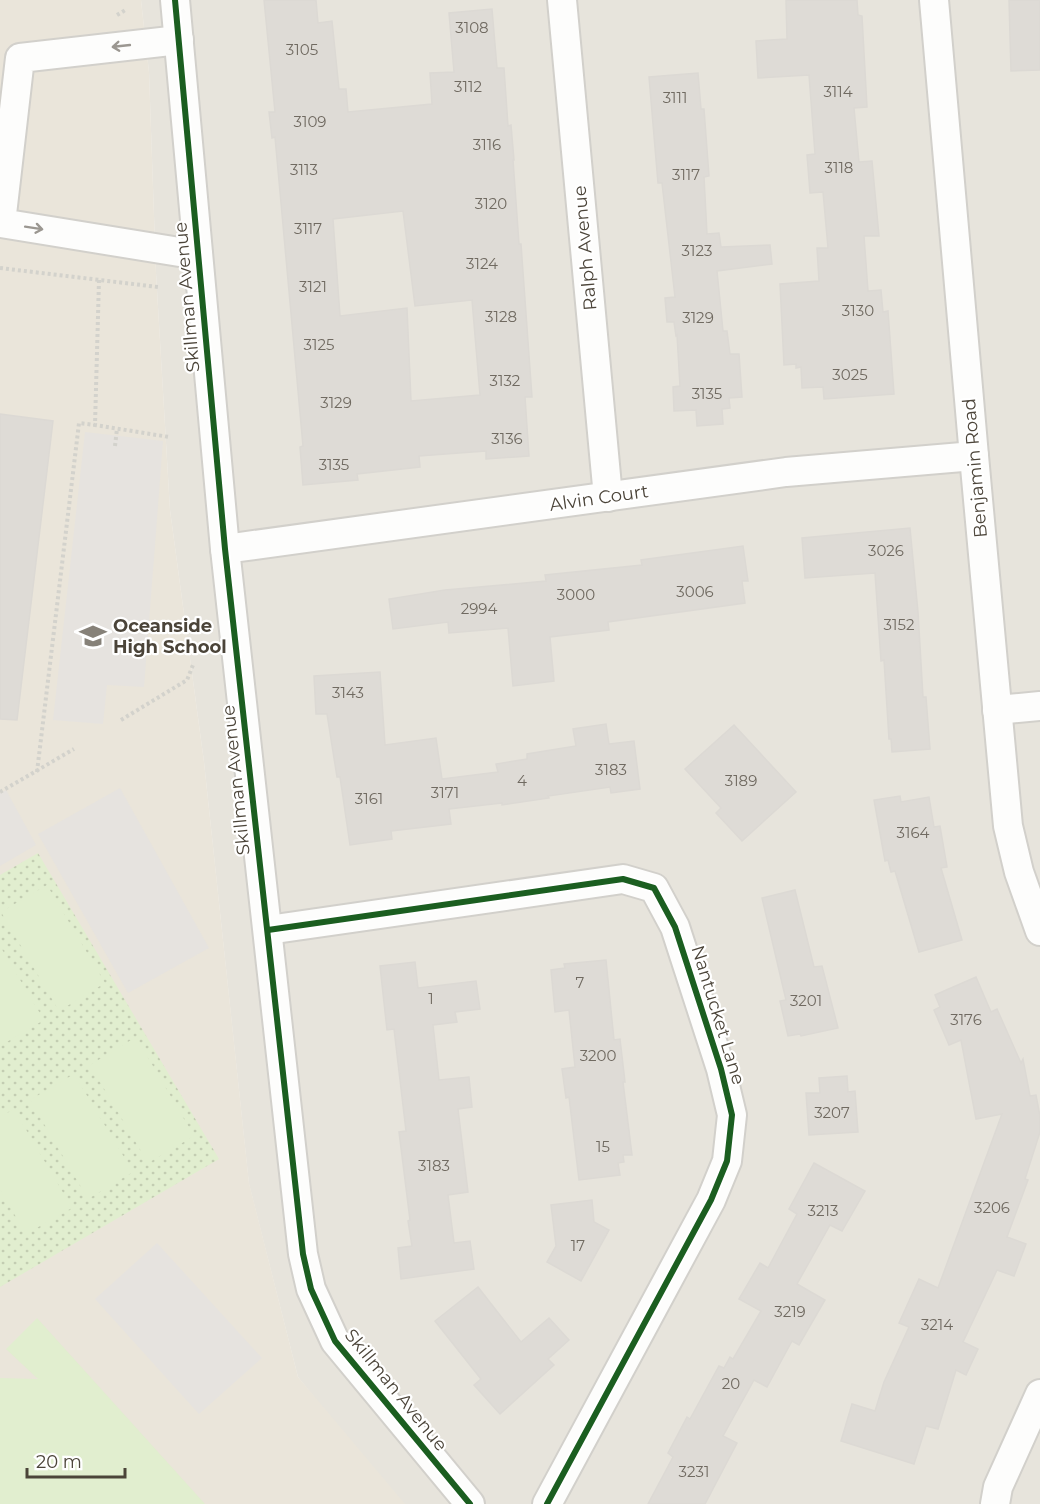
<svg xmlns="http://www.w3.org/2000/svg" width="1040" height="1504" viewBox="0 0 1040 1504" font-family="Montserrat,sans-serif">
<defs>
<pattern id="park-dots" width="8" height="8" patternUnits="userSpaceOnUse" patternTransform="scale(1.5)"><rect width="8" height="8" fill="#e1eecf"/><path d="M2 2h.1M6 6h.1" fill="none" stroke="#c3cdb2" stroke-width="1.8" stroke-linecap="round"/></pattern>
</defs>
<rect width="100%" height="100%" fill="#f4f2ee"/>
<!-- residential -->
<path fill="#e7e4dc" d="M141,0H1040V1504H400L298,1377L249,1184L204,762L170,510L156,273L149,72Z"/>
<!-- education -->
<path fill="#eae5da" d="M0,0H141L149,72L156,273L170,510L204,762L249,1183L298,1377L405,1504H0Z"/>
<!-- park -->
<path fill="url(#park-dots)" d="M38,853L219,1159L0,1287V875Z"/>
<!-- pitch -->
<g fill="#e1eecf">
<path d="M47,885L105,983L59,1011L1,912Z"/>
<path d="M0,946L44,1020L0,1046Z"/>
<path d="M136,1037L194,1136L148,1163L90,1065Z"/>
<path d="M74,1074L133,1172L88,1199L30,1100Z"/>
<path d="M14,1109L72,1208L26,1234L0,1190V1117Z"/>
<path d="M37,1318L205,1504H0V1378L38,1379L6,1349Z"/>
</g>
<!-- parking -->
<g fill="#e6e3df">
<path d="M85,432L163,441L144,687L107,685L103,724L53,720Z"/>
<path d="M120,788L209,948L128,993L38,834Z"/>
<path d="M6,790L36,845L0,866V793Z"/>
<path d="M157,1243L262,1358L199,1414L95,1299Z"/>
</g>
<!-- building -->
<g fill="#dedbd6" stroke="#dcd9d4" stroke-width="1.5" fill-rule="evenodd">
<path d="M264,0H316L318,23L332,21L339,89H346L348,112L432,104L430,73L454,72L449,13L492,9L497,68H504L508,126L511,125L514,160H513L519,244H521L532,397H525L529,456L486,459V451L419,456L420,467L357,474L358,480L303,485L300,447L303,446L282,214L275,137L272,138L269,112H275ZM403,211L415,306L472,300L480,395L411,401L407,308L340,316L333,219Z"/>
<path d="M786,0H857L858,15L862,16L867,107L854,108L859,162L872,161L879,236H864L868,291L881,290L883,312L888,311L894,394L824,399L823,387L802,388L801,367L796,368V364L784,365L780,284L819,281L817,248H828L823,192L810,193L807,155L815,154L809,75L758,78L756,41L787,39Z"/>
<path d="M1009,0H1040V70L1011,71Z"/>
<path d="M698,73L701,109H704L709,176L704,177L707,234L719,233L721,247L770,245L772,264L717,271L723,331H727L730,354H739L742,397L729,398L730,408L722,409L723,424L697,426L696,410L674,411L673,387L680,386L677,335L676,336L674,322H667L665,298L675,297L662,183H658L649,77Z"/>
<path d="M0,414L53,421L17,720L0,719Z"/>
<path d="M910,528L918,612L923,697H926L930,749L892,752L891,739H889L884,660L881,661L875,573L805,578L802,538Z"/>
<path d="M743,546L748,581H742L745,603L608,622L609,630L550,637L554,681L513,686L508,628L449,633L448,622L393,629L389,599L445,590L546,581L545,575L642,565L641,560Z"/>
<path d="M380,672L385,745L436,738L442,779L498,772L496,764L527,759V754L576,746L573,729L606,724L609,744L634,741L640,789L611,793L610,787L548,796L549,798L502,805V803L449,809L451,824L391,831L392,839L350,845L340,777H337L327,714H316L314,676Z"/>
<path d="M734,725L796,792L742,841L716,813L721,808L685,769Z"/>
<path d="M900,796L901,802L929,797L934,827L940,826L947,867L941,868L962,940L919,952L895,871L891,872L888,860L885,861L874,800Z"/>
<path d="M795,890L814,967L822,966L838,1028L801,1036L800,1034L788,1036L780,1001L786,1000L762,898Z"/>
<path d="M606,960L614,1040L620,1039L625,1082H623L632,1155H623L624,1162L618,1163L620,1175L579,1180L569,1097L566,1098L562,1069L575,1067L569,1010L555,1012L551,970L565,968L564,964Z"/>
<path d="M415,962L418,988L476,981L480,1009L455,1012L457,1022L433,1025L439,1080L469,1077L472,1107L458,1109L468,1192L448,1195L454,1243L470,1241L474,1269L401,1279L398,1248L412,1246L408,1221L410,1220L399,1132L406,1131L394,1029L387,1030L380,966Z"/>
<path d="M976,977L991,1012L997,1009L1021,1063L1023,1059L1030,1096L1036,1095L1040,1116V1132L1025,1179L1028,1180L1007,1237L1026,1244L1014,1276L997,1270L963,1342L978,1349L966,1375L956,1370L938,1429L926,1426L914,1464L841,1441L852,1404L875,1411L884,1382L909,1327L899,1323L919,1279L938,1288L1002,1114L976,1119L961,1040L949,1045L934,1010L940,1007L935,995Z"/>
<path d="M847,1076L848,1092L855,1091L858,1132L809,1135L806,1093H820L819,1078Z"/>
<path d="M814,1163L865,1191L842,1231L830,1225L797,1284L825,1300L799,1345L792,1341L767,1387L754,1380L723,1436L737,1443L705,1504H648L673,1457L668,1453L687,1417L690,1419L719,1366L724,1368L730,1357L733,1359L761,1311L739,1299L760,1263L768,1268L797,1214L789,1209Z"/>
<path d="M592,1200L594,1222L609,1230L581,1281L547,1262L556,1246L551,1205Z"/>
<path d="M478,1287L521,1342L549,1318L569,1340L548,1359L554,1365L500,1414L474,1385L481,1379L435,1321Z"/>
</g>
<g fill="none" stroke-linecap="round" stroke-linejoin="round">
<defs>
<g id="street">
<path d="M175,0L225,549L303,1254L311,1289L335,1341L470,1504"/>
<path d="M562,0L608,497"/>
<path d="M934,0L974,456L1008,826L1019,872L1040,931"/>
<path d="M179,40L20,58L1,223L198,255"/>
<path d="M225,549L786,472L974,456"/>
<path d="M997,710L1040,706"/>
<path d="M268,930L623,879L654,888L675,927L721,1069L732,1115L727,1161L711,1200L547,1504"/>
<path d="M995,1504L998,1487L1040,1394"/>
</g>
</defs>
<!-- street casing -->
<use href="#street" stroke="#d2d0cb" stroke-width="32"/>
<!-- path -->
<g stroke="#d3d2cc" stroke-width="4" stroke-dasharray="3 3" stroke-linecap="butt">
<path d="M117,15L127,9"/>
<path d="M0,268L158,287"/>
<path d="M99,280L95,425L169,437"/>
<path d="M115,446L117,429"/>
<path d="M121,720L187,680L193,665"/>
<path d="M37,772L79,423L95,425"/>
<path d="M0,792L74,749"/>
</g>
<!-- street -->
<use href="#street" stroke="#fdfdfc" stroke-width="28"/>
<defs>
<g id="cycleway">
<path d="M175,0L225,549L303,1254L311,1289L335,1341L470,1504"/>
<path d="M268,930L623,879L654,888L675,927L721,1069L732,1115L727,1161L711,1200L547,1504"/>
</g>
</defs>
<!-- cycleway casing -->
<use href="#cycleway" stroke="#fff" stroke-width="10"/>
<!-- cycleway -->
<use href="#cycleway" stroke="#1b5e20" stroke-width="6"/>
</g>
<!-- one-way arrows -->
<defs><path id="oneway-shaft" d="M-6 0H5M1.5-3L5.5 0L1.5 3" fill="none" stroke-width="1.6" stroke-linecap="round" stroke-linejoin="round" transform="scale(1.5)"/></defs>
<g stroke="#9b9791">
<use href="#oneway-shaft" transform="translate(121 46) rotate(174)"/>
<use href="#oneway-shaft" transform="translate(34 228) rotate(9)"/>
</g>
<!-- icons -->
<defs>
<symbol id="school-bare" viewBox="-9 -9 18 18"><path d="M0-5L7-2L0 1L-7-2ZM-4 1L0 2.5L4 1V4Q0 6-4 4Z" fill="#868178" stroke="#fff" stroke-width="2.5" paint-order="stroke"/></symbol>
</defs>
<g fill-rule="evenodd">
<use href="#school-bare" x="74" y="617" width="38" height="38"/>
</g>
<g text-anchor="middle" stroke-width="4.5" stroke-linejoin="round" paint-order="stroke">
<!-- number labels -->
<g font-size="15" fill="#706a61">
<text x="472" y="33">3108</text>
<text x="302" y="55">3105</text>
<text x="468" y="92">3112</text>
<text x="838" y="97">3114</text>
<text x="675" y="103">3111</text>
<text x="310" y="127">3109</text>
<text x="487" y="150">3116</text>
<text x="839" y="173">3118</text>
<text x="304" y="175">3113</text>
<text x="686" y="180">3117</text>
<text x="491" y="209">3120</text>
<text x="308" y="234">3117</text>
<text x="697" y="256">3123</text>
<text x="482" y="269">3124</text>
<text x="313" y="292">3121</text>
<text x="858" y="316">3130</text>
<text x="501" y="322">3128</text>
<text x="698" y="323">3129</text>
<text x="319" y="350">3125</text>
<text x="850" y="380">3025</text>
<text x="505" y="386">3132</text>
<text x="707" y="399">3135</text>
<text x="336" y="408">3129</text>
<text x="507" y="444">3136</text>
<text x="334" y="470">3135</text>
<text x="886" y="556">3026</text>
<text x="695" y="597">3006</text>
<text x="576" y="600">3000</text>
<text x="479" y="614">2994</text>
<text x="899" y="630">3152</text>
<text x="348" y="698">3143</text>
<text x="611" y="775">3183</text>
<text x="522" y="786">4</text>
<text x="741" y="786">3189</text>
<text x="445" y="798">3171</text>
<text x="369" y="804">3161</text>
<text x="913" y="838">3164</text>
<text x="580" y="988">7</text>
<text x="431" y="1004">1</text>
<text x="806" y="1006">3201</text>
<text x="966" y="1025">3176</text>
<text x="598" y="1061">3200</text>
<text x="832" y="1118">3207</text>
<text x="603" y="1152">15</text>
<text x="434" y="1171">3183</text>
<text x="992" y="1213">3206</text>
<text x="823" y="1216">3213</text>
<text x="578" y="1251">17</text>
<text x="790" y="1317">3219</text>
<text x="937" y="1330">3214</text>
<text x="731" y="1389">20</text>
<text x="694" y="1477">3231</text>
</g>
<!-- street labels -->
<g font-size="18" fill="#4b4439" stroke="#fff">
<text transform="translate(585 248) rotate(-95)" y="6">Ralph Avenue</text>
<text transform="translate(187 297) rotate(-95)" y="6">Skillman Avenue</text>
<text transform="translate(975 468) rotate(-95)" y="6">Benjamin Road</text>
<text transform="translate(599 498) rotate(-8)" y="6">Alvin Court</text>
<text transform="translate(236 780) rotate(-96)" y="6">Skillman Avenue</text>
<text transform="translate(718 1015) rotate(73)" y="6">Nantucket Lane</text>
<text transform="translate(396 1390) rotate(51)" y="6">Skillman Avenue</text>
</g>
<!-- poi labels -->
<g font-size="18" font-weight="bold" fill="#4b4439" stroke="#fff" text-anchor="start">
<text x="113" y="632">Oceanside<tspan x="113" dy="21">High School</tspan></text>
</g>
</g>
<!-- scale -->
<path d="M27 1468v9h98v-9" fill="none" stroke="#4b4439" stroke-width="3"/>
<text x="36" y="1468" font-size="18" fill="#4b4439" stroke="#ffffff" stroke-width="4.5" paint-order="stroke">20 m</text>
</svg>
